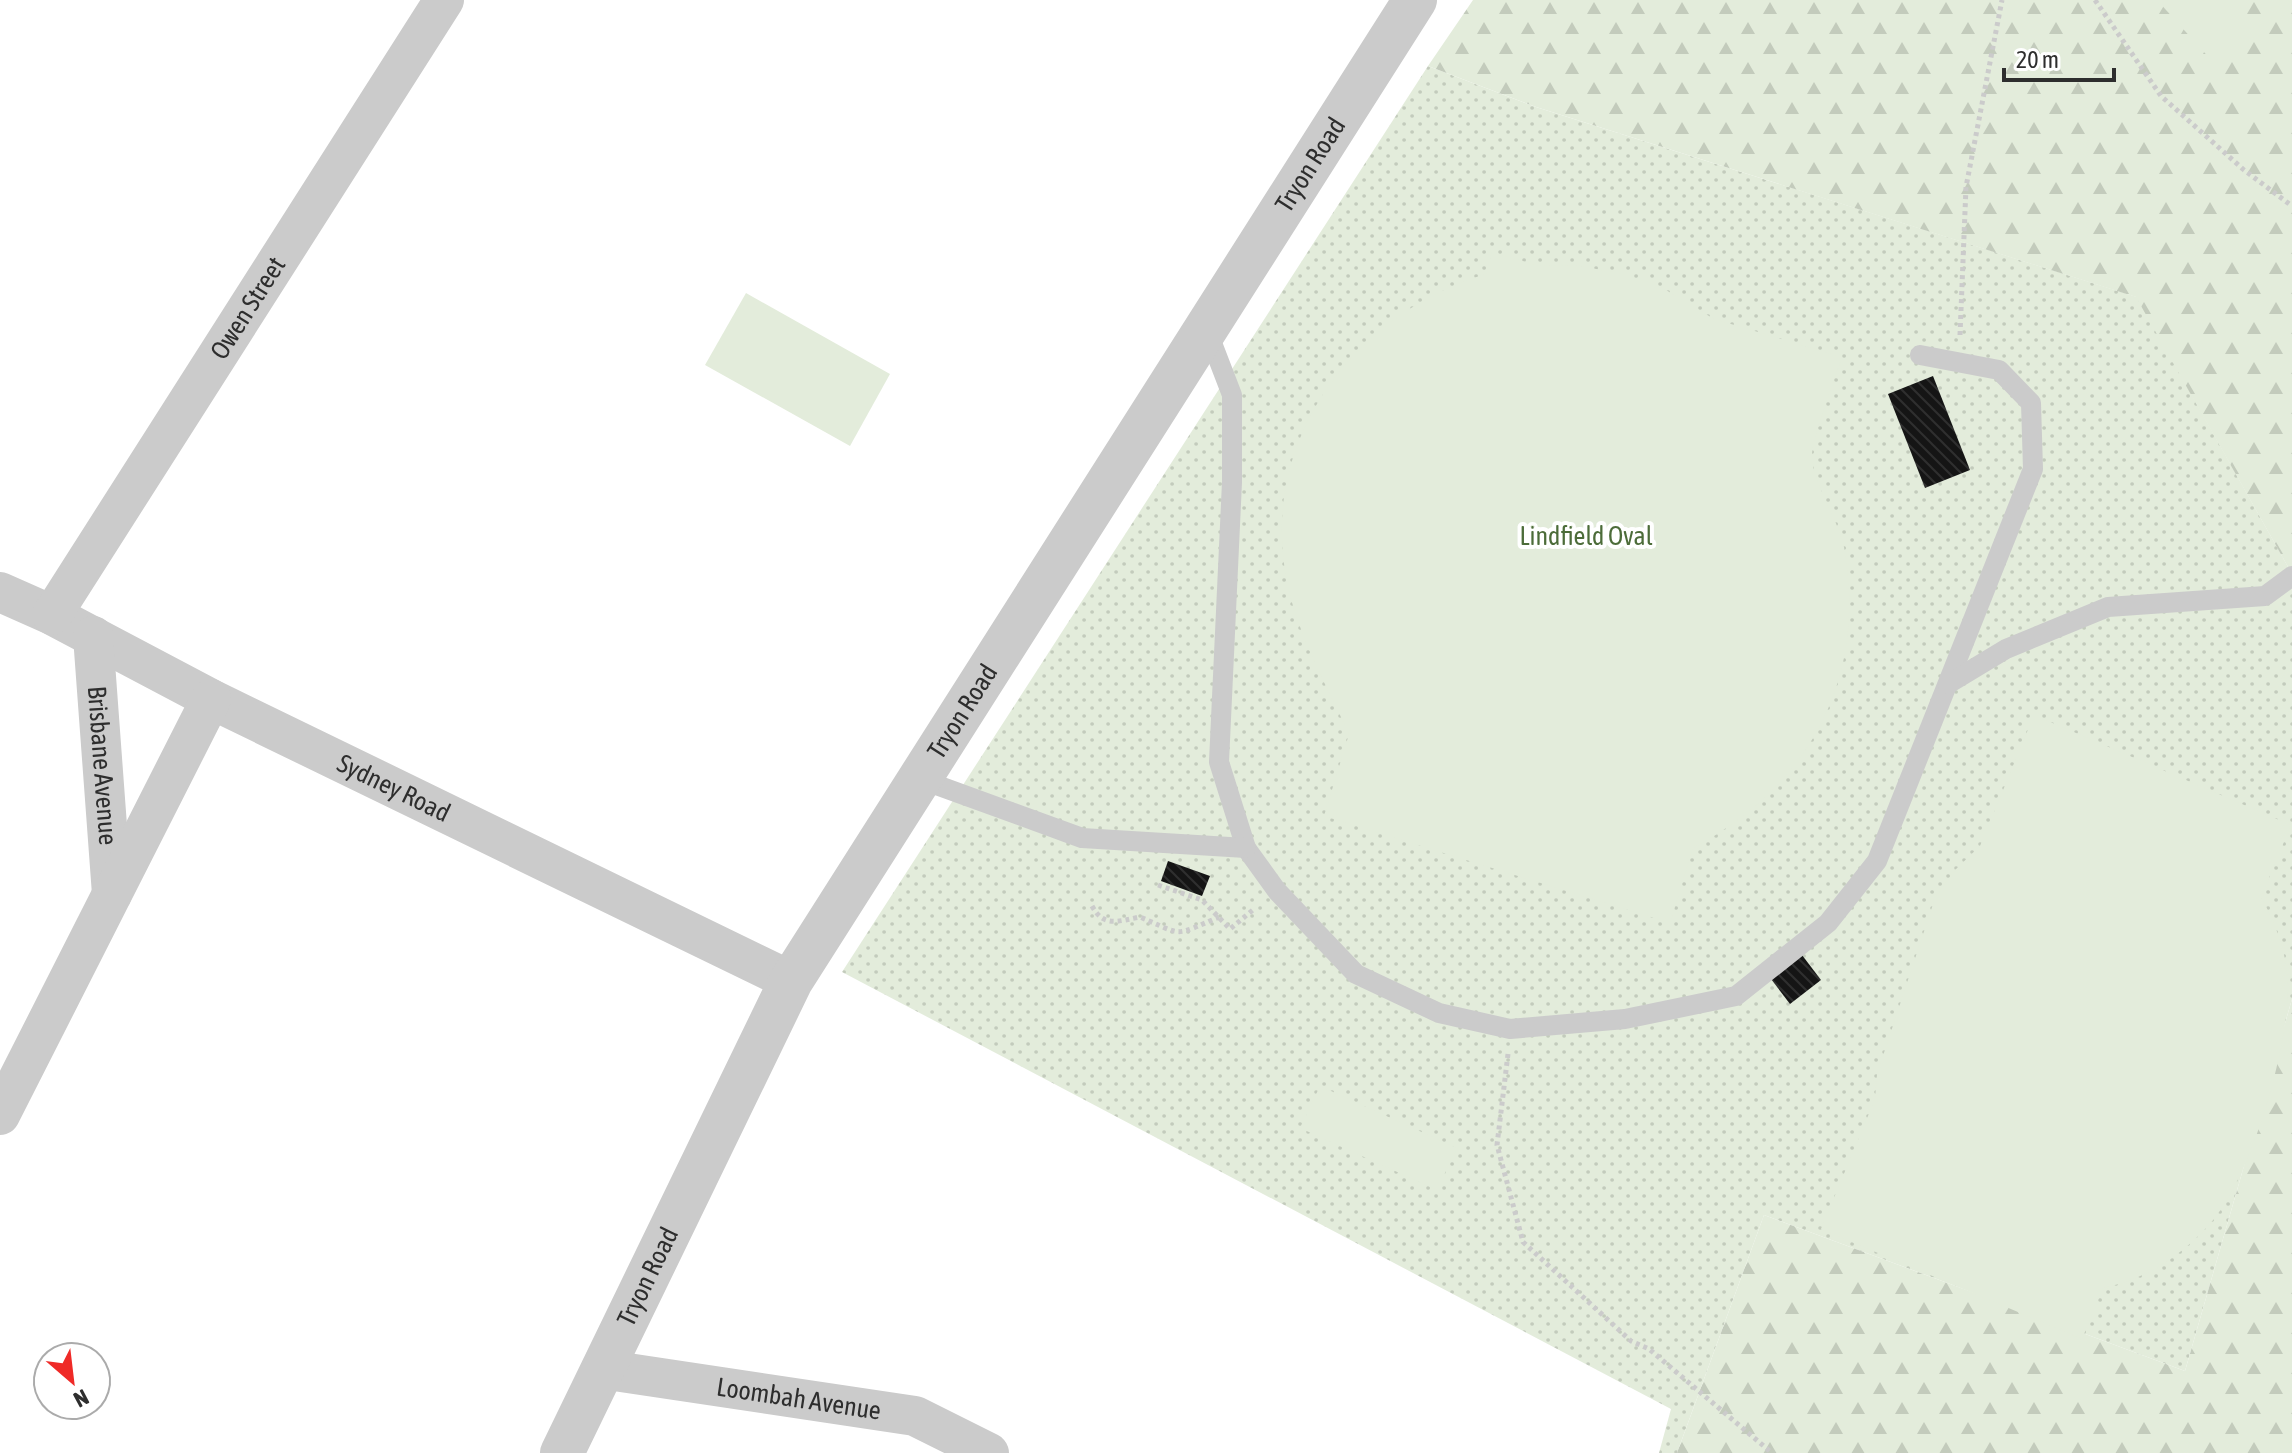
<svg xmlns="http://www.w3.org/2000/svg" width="2292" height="1453" viewBox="0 0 2292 1453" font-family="'Asap Condensed',sans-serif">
<defs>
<pattern id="grass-dots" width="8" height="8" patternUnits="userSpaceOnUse" patternTransform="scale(2)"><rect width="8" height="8" fill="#e3ecdb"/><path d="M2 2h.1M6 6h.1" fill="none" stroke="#c3cbbc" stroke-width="1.8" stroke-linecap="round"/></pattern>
<pattern id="forest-firs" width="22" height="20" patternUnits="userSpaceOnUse" patternTransform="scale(2)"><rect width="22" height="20" fill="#e3ecdb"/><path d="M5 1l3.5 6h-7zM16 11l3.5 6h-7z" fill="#c3cbbc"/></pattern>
<pattern id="building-back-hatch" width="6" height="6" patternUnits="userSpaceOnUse" patternTransform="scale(2)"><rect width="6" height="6" fill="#151515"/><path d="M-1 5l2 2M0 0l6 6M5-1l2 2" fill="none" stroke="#2f2f2f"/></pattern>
</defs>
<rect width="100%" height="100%" fill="#fff"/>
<!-- grass -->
<path fill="url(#grass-dots)" d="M1428,66L1536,107L2137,297L2292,574V999L2185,1371L1764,1215L1677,1453H1659L1671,1409L842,972Z"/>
<!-- forest -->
<g fill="url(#forest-firs)">
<path d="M1473,0H2292V574L2136,297L1536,107L1428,66Z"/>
<path d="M2292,999V1453H1677L1764,1215L2185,1371Z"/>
</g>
<!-- garden -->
<g fill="#e3ecdb">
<path d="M2157,0H2234L2255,23L2212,61Z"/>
<path d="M1492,252L1536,265L1581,266L1622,274L1661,287L1714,319L1842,357C1835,378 1812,438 1812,456C1811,478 1839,522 1844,547C1868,678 1809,787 1693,848L1670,923L1324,816L1349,734C1326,684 1298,636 1287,582C1258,441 1354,313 1486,274Z"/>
<path d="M746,293L890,374L850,446L705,365Z"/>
<path d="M2034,715L2291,825L2261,897C2276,924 2287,953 2288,984C2289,1046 2253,1171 2214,1219C2185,1254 2147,1279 2103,1288L2082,1339L1821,1229L1875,1099L1877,1074L1935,898L1955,870L1980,846Z"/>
<path d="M1320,1086L1457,1148L1437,1190L1300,1128Z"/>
</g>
<!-- building -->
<g fill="url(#building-back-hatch)">
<path d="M1933,376L1970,470L1925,488L1888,394Z"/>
<path d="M1168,861L1210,876L1202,896L1161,881Z"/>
<path d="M1802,955L1821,980L1790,1004L1771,979Z"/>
</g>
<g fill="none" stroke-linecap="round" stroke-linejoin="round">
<!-- path -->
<g stroke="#cbcbcb" stroke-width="5" stroke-dasharray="4 4" stroke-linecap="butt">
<path d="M2095,0L2161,96L2244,170L2292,206"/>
<path d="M1960,335L1966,187L2002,0"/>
<path d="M1158,885L1202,900L1230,929L1254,909"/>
<path d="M1092,906C1104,928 1118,921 1140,917C1185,936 1172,937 1219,917"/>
<path d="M1508,1054L1497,1145L1523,1242L1631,1341L1649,1349L1772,1453"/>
</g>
<!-- service -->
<g stroke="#cbcbcb" stroke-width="20">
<path d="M1207,330L1232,395V482L1219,762L1246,848L1277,891L1356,974L1439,1013L1510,1029L1625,1019L1736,996L1828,923L1877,861L2033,469L2031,403L1999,370L1920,355"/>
<path d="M1948,684L2006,649L2108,607L2265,596L2292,576"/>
<path d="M920,779L1082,838L1246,848"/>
</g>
<!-- minor -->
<g stroke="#cbcbcb" stroke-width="40">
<path id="s1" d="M0,592L52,615L211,699L791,981"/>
<path id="s2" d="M52,615L444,0"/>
<path id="s3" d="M93,636L112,894"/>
<path d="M0,1115L211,699"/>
<path id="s4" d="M601,1369L915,1416L989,1453"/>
</g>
<!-- tertiary -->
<path stroke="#cbcbcb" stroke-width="44" id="s5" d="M562,1453L791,981L1415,0"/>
</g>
<g text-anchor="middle" stroke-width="8" stroke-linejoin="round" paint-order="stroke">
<!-- street labels -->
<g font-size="26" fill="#2e2e2e" stroke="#fff">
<text dy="9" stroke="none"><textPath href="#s5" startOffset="1492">Tryon Road</textPath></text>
<text dy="9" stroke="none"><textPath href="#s2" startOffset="364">Owen Street</textPath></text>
<text dy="9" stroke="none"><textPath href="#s5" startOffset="844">Tryon Road</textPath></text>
<text dy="9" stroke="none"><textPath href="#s3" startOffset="130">Brisbane Avenue</textPath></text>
<text dy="9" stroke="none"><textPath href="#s1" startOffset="440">Sydney Road</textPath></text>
<text dy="9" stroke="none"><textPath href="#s5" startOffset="196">Tryon Road</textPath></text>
<text dy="9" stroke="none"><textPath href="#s4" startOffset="200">Loombah Avenue</textPath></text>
</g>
<!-- park labels -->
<g font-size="26" fill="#4c6c39" stroke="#fff">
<text x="1586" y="545">Lindfield Oval</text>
</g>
</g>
<!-- north arrow -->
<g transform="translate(72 1381) rotate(152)"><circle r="38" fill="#ffffff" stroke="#ababab" stroke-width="2"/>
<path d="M0-6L14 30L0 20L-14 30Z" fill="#ef2a27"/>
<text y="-12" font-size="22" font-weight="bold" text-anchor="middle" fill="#2e2e2e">N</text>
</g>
<!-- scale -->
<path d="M2004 68v12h110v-12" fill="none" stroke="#2e2e2e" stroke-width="4"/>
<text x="2016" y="68" font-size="24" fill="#2e2e2e" stroke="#ffffff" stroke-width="6" paint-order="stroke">20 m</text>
</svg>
